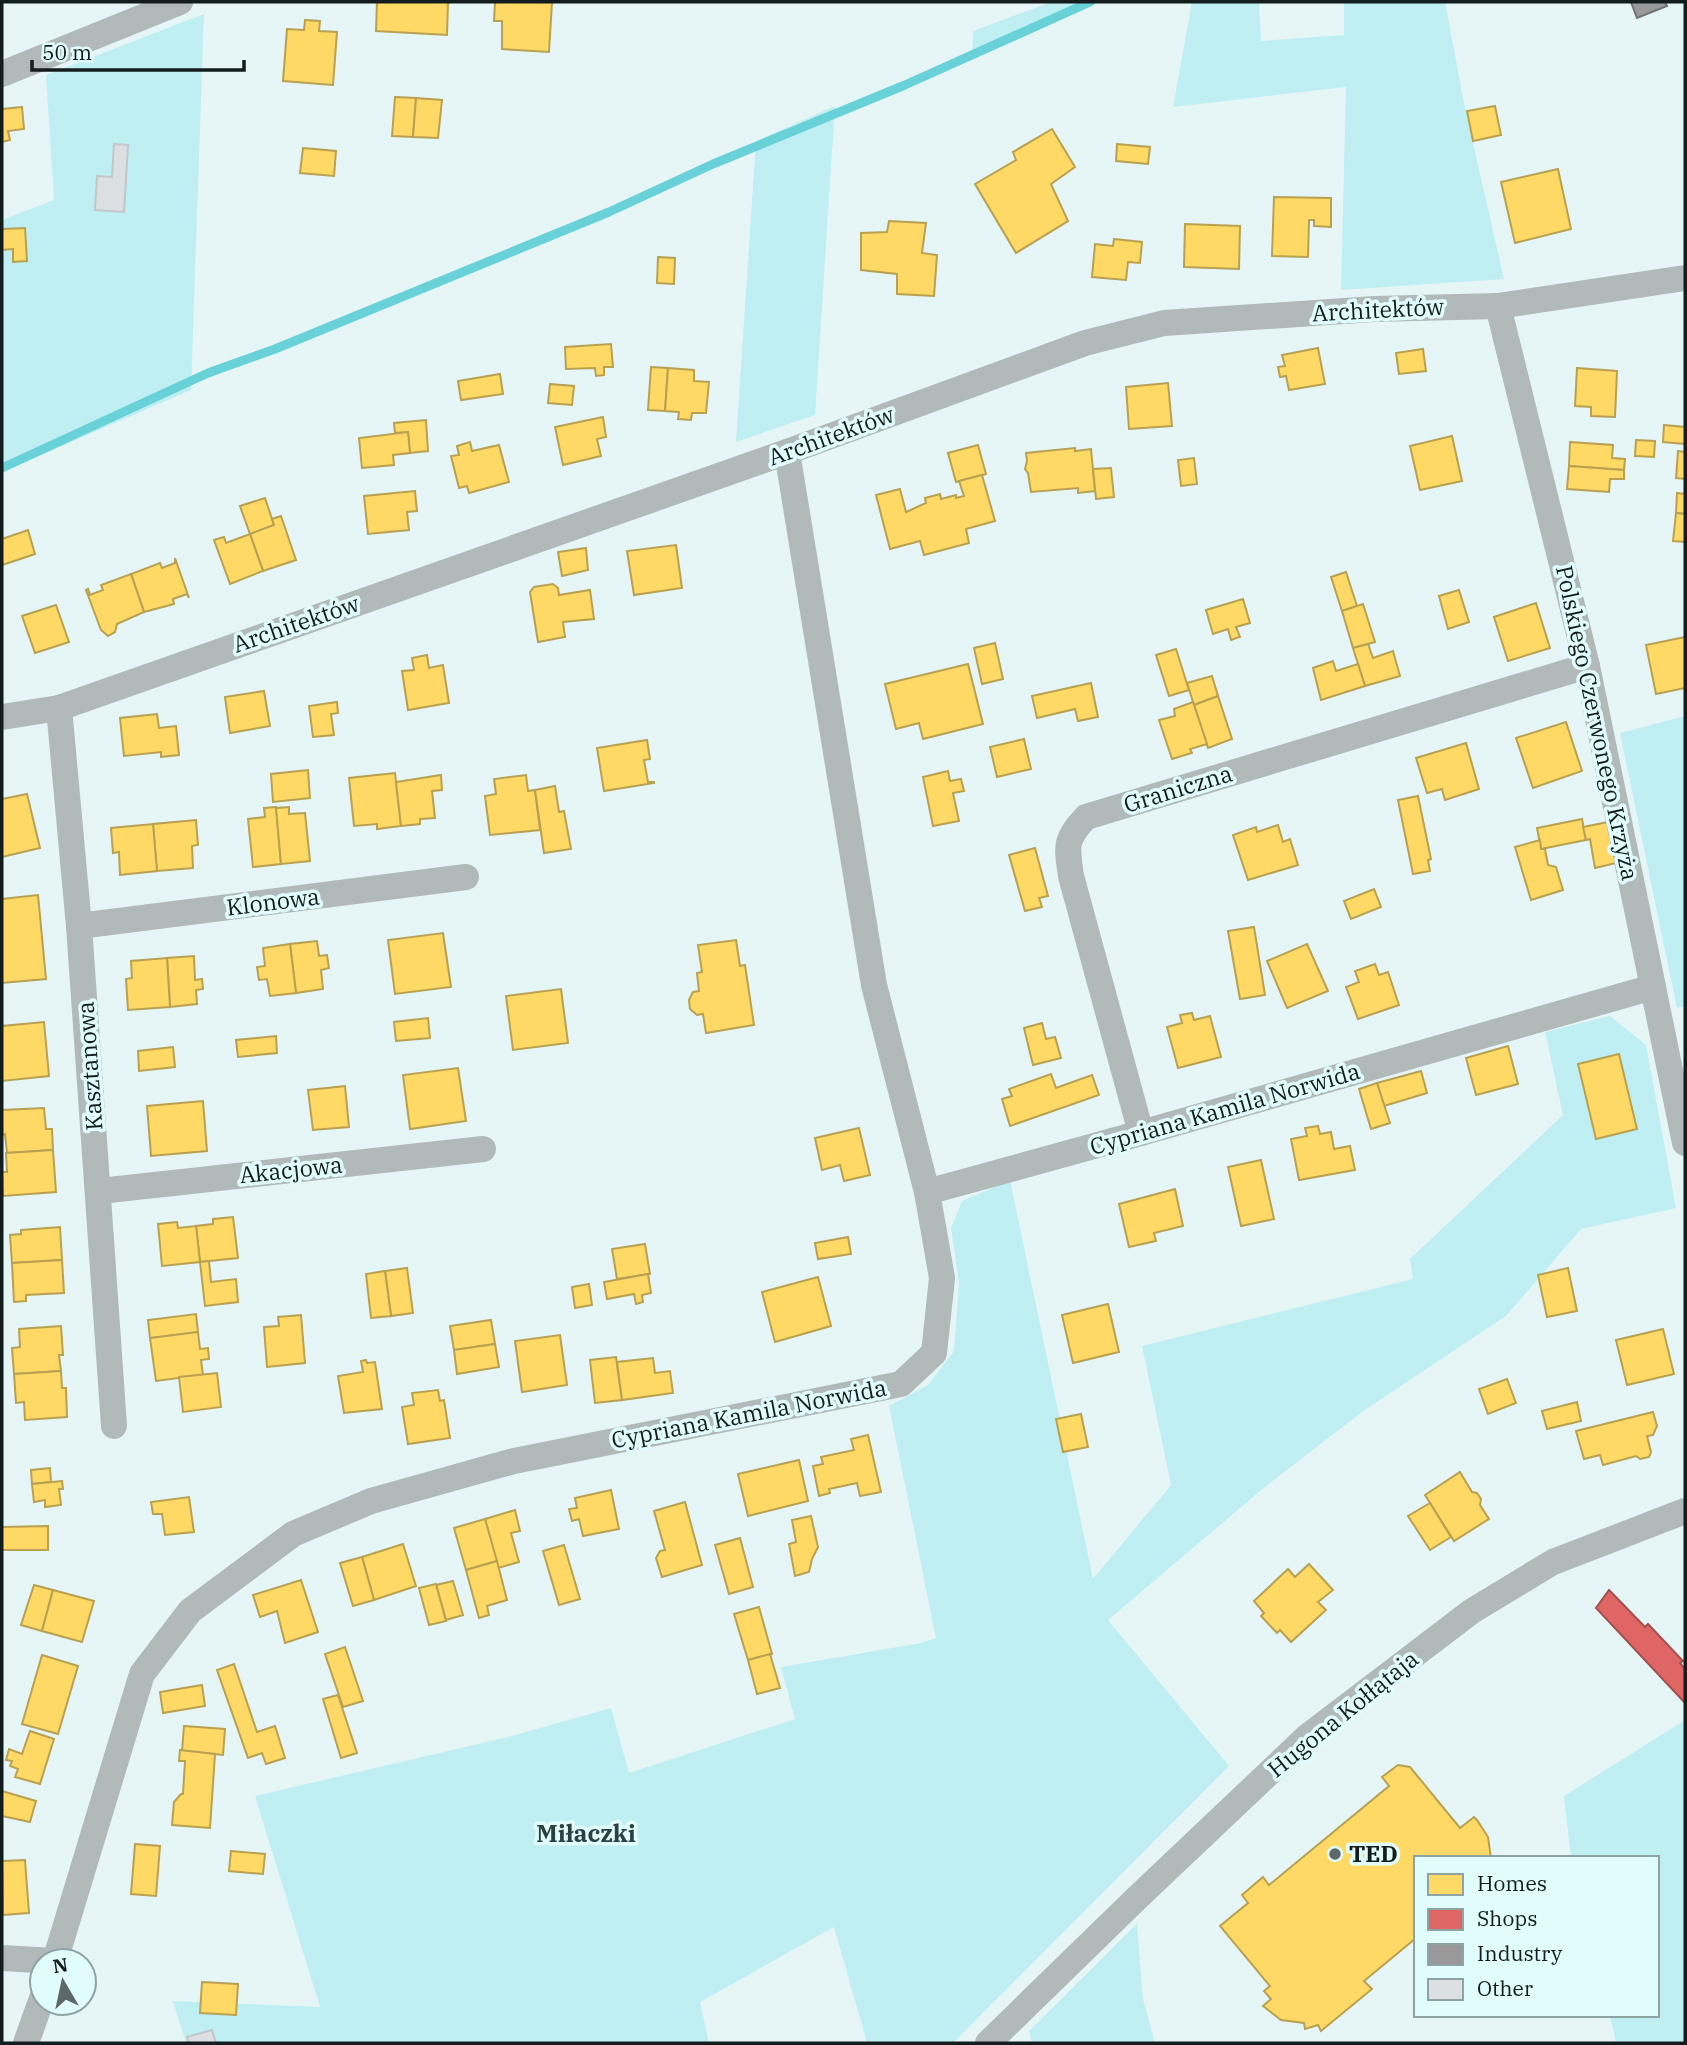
<svg xmlns="http://www.w3.org/2000/svg" width="1687" height="2045" viewBox="0 0 1687 2045" font-family="'IBM Plex Serif',serif">
<rect width="100%" height="100%" fill="#e6f6f7"/>
<!-- green -->
<g fill="#c0eff3">
<path d="M1051,2H1101L972,55L973,31Z"/>
<path d="M1192,2H1259L1261,41L1344,35V2H1445L1464,103L1504,279L1341,290L1346,87L1173,107Z"/>
<path d="M204,14L191,390L2,472V220L54,200L46,75Z"/>
<path d="M835,106L815,415L736,442L756,141Z"/>
<path d="M1685,716V1006L1677,1008L1620,733Z"/>
<path d="M1610,1016L1646,1045L1676,1208L1581,1229L1506,1316L1362,1412L1266,1486L1108,1620L1229,1766L953,2043H867L834,1927L700,2002L709,2043H186L173,2001L320,2007L255,1796L508,1737L611,1708L629,1773L795,1719L781,1667L921,1643L936,1638L889,1406L928,1385L954,1351L959,1284L951,1228L962,1201L1010,1180L1093,1579L1171,1485L1142,1346L1413,1279L1410,1259L1563,1115L1545,1032Z"/>
<path d="M1685,1720V2043H1616L1610,2015H1657V1858H1571L1564,1796Z"/>
<path d="M1137,1924L1143,1999L1155,2043H1032L1029,2031Z"/>
</g>
<!-- homes -->
<g fill="#ffd966" stroke="#b8a150" stroke-width="2">
<path d="M377,2H448L447,35L376,31Z"/>
<path d="M495,2H552L549,52L502,49V21H494Z"/>
<path d="M305,20L320,21L319,31L337,32L333,85L283,81L287,29L304,30Z"/>
<path d="M395,97L416,98L413,137L392,136Z"/>
<path d="M416,98L442,100L438,138L413,137Z"/>
<path d="M1495,106L1501,135L1473,141L1467,111Z"/>
<path d="M22,107L24,129L8,131L10,140L2,142V109Z"/>
<path d="M1052,129L1075,167L1051,184L1068,221L1016,253L975,184L1016,160L1013,152Z"/>
<path d="M1117,144L1150,147L1148,164L1116,161Z"/>
<path d="M303,148L336,151L334,176L300,173Z"/>
<path d="M1558,169L1571,229L1515,243L1501,182Z"/>
<path d="M1274,197L1331,198V227L1314,226V220H1309L1308,257L1272,256Z"/>
<path d="M889,221L926,223L922,253L937,255L934,296L897,294V274L861,270V233L887,232Z"/>
<path d="M1185,224L1240,226L1239,269L1184,267Z"/>
<path d="M25,228L27,261L13,262V249L2,250V229Z"/>
<path d="M1114,239L1142,242L1140,263L1128,262L1126,280L1092,277L1095,244L1113,246Z"/>
<path d="M658,257L675,258L674,284L657,283Z"/>
<path d="M611,344L613,367H604V375L596,376L595,368L566,369L565,347Z"/>
<path d="M1318,348L1325,384L1289,390L1286,376L1280,377L1278,367L1285,366L1282,355Z"/>
<path d="M1423,349L1426,371L1399,374L1396,353Z"/>
<path d="M651,367L668,368L665,411L648,410Z"/>
<path d="M668,368L694,370V381L709,382L706,413H692L691,420L678,419L679,412L665,411Z"/>
<path d="M1577,368L1617,371L1615,417L1591,416V407L1575,406Z"/>
<path d="M500,374L503,394L461,400L458,381Z"/>
<path d="M1168,383L1172,426L1129,429L1126,387Z"/>
<path d="M550,384L574,386L572,405L548,403Z"/>
<path d="M603,417L606,437L597,439L601,456L563,465L555,427Z"/>
<path d="M426,420L428,451L410,453L408,432L395,433L394,423Z"/>
<path d="M1664,425L1685,427V444L1663,442Z"/>
<path d="M408,432L410,453L393,455L394,465L362,468L359,438Z"/>
<path d="M1452,436L1462,481L1420,490L1410,446Z"/>
<path d="M1636,440L1655,441L1654,457L1635,456Z"/>
<path d="M470,442L472,451L499,445L509,482L469,493L467,486L459,488L451,456L459,455L457,446Z"/>
<path d="M1570,442L1613,445L1612,458L1625,459L1624,470L1569,466Z"/>
<path d="M978,445L986,474L956,482L948,453Z"/>
<path d="M1075,448V451L1091,449L1095,491L1078,493V488L1031,492L1028,473L1025,469L1027,461L1026,453Z"/>
<path d="M1678,451L1685,452V479L1676,478Z"/>
<path d="M1194,458L1197,484L1181,486L1178,460Z"/>
<path d="M1569,466L1624,470V479H1610L1609,492L1567,489Z"/>
<path d="M1111,468L1114,497L1096,499L1093,469Z"/>
<path d="M982,475L995,521L966,529L969,543L924,555L920,541L890,549L876,495L900,489L906,512L926,503L925,498L940,494L941,499L956,495V498L964,496L959,481Z"/>
<path d="M415,491L417,511L407,512L409,530L368,534L364,496Z"/>
<path d="M1677,493L1685,494V514L1676,513Z"/>
<path d="M265,498L274,525L250,534L240,506Z"/>
<path d="M1676,513L1685,514V542L1673,541Z"/>
<path d="M281,516L296,560L263,571L250,534L274,525L272,519Z"/>
<path d="M28,530L35,554L2,565V539Z"/>
<path d="M250,534L263,571L230,584L214,540L224,537L226,543Z"/>
<path d="M676,545L682,588L634,595L627,551Z"/>
<path d="M586,548L588,570L562,576L558,552Z"/>
<path d="M175,558L189,598L187,594L173,599L174,604L144,612L131,574L160,563L162,568L175,563Z"/>
<path d="M1346,572L1357,606L1342,611L1331,577Z"/>
<path d="M131,574L144,612L117,624L115,632L108,636L101,630L86,590L88,589L90,595L103,590L101,585Z"/>
<path d="M553,584L558,588L559,595L590,590L594,619L563,622L565,637L538,642L530,592L534,587Z"/>
<path d="M1459,590L1469,622L1448,629L1439,596Z"/>
<path d="M1243,599L1250,623L1236,627L1240,637L1231,640L1228,629L1213,634L1206,610Z"/>
<path d="M1536,603L1550,648L1508,661L1494,617Z"/>
<path d="M1363,604L1375,642L1353,648L1342,611Z"/>
<path d="M56,605L69,642L35,653L22,616Z"/>
<path d="M1685,637V688L1656,694L1646,645Z"/>
<path d="M995,643L1003,679L982,684L974,648Z"/>
<path d="M1368,644L1373,658L1393,651L1400,676L1365,686L1353,648Z"/>
<path d="M1176,649L1189,690L1169,696L1156,655Z"/>
<path d="M427,655L429,668L443,665L449,703L408,710L402,671L414,670L412,658Z"/>
<path d="M1333,661L1336,671L1358,664L1365,686L1321,700L1313,668Z"/>
<path d="M968,664L983,724L923,739L919,723L896,729L885,684Z"/>
<path d="M1212,676L1218,696L1194,705L1187,683Z"/>
<path d="M1091,683L1098,717L1078,721L1075,709L1037,718L1032,696Z"/>
<path d="M264,691L270,726L230,733L225,697Z"/>
<path d="M1218,696L1232,739L1208,748L1194,705Z"/>
<path d="M337,702L338,713L331,714L334,735L313,737L309,706Z"/>
<path d="M1193,702L1207,744L1190,749L1192,753L1172,759L1159,720L1175,716L1174,709Z"/>
<path d="M157,714L159,728L176,726L179,755L161,757V752L124,756L120,718Z"/>
<path d="M1566,722L1582,771L1533,788L1516,738Z"/>
<path d="M1024,739L1031,769L997,777L990,747Z"/>
<path d="M647,740L650,759L644,760L648,782H654V783L604,791L597,748Z"/>
<path d="M1466,743L1479,789L1445,800L1442,789L1427,793L1416,758Z"/>
<path d="M308,770L310,798L273,802L271,774Z"/>
<path d="M948,771L950,781L961,779L964,791L953,793L959,821L933,826L923,777Z"/>
<path d="M395,773L401,826L377,829V824L354,826L349,778Z"/>
<path d="M441,775L442,790L432,791L435,818L420,819V824L401,826L396,782Z"/>
<path d="M526,775L528,791L535,790L540,830L490,835L485,796L496,794L494,779Z"/>
<path d="M555,786L559,812L564,811L571,849L544,853L535,790Z"/>
<path d="M27,794L40,848L2,857V799Z"/>
<path d="M1418,796L1431,859L1428,860L1430,871L1413,874L1398,800Z"/>
<path d="M276,807L281,864L253,867L248,819L265,817L264,808Z"/>
<path d="M289,807V814L305,813L310,861L281,864L276,808Z"/>
<path d="M1582,819L1586,840L1541,849L1537,828Z"/>
<path d="M196,820L198,845L192,846L193,868L157,871L153,824Z"/>
<path d="M1608,822L1616,863L1595,868L1590,839L1586,840L1583,827Z"/>
<path d="M153,824L157,871L120,875L119,852L113,853L111,828Z"/>
<path d="M1278,825L1283,842L1290,839L1298,865L1248,880L1233,835L1256,827L1257,832Z"/>
<path d="M1540,840L1541,849H1545L1548,865L1556,867L1563,890L1531,900L1515,847Z"/>
<path d="M1035,848L1048,896L1039,898L1042,907L1025,911L1009,855Z"/>
<path d="M1374,889L1381,907L1351,919L1344,901Z"/>
<path d="M38,895L46,979L2,983V899Z"/>
<path d="M1254,927L1265,995L1240,999L1228,931Z"/>
<path d="M443,933L451,987L395,994L388,940Z"/>
<path d="M736,940L740,966L745,965L754,1025L706,1033L703,1014L697,1015L690,1009L689,1000L693,992L699,991L697,973L702,972L698,945Z"/>
<path d="M317,941L319,956L327,955L329,968L321,970L323,989L296,993L290,944Z"/>
<path d="M290,944L296,993L270,996L267,979L259,980L257,967L265,966L263,948Z"/>
<path d="M1307,944L1328,991L1287,1008L1267,961Z"/>
<path d="M194,956L195,980L202,979L203,989L196,990L197,1004L170,1007L167,958Z"/>
<path d="M167,958L170,1007L128,1010L126,979L132,978L131,961Z"/>
<path d="M1375,964L1379,975L1388,972L1399,1005L1358,1019L1346,987L1359,982L1355,971Z"/>
<path d="M561,989L568,1043L513,1050L506,996Z"/>
<path d="M1192,1013L1194,1020L1210,1016L1221,1057L1178,1068L1167,1027L1182,1023L1180,1015Z"/>
<path d="M428,1018L430,1038L396,1041L394,1022Z"/>
<path d="M44,1022L49,1076L2,1081V1026Z"/>
<path d="M1042,1023L1046,1039L1055,1037L1061,1058L1033,1065L1024,1028Z"/>
<path d="M276,1036L277,1053L238,1057L236,1040Z"/>
<path d="M1508,1046L1518,1084L1476,1095L1466,1058Z"/>
<path d="M173,1047L175,1067L139,1071L138,1051Z"/>
<path d="M1619,1054L1637,1129L1596,1139L1578,1064Z"/>
<path d="M458,1068L466,1121L410,1129L403,1075Z"/>
<path d="M1421,1071L1427,1093L1384,1106L1377,1083Z"/>
<path d="M1051,1074L1056,1088L1092,1075L1099,1095L1010,1126L1002,1099L1012,1096L1009,1089Z"/>
<path d="M1377,1083L1390,1123L1371,1129L1359,1089Z"/>
<path d="M345,1086L349,1127L313,1130L308,1090Z"/>
<path d="M203,1101L207,1151L151,1156L147,1106Z"/>
<path d="M44,1108L46,1129H52L53,1150L7,1153L5,1134L2,1135V1110Z"/>
<path d="M1318,1126L1320,1134L1331,1132L1334,1149L1350,1146L1355,1170L1299,1180L1291,1139L1307,1136L1305,1128Z"/>
<path d="M859,1128L870,1175L844,1181L840,1165L822,1170L815,1138Z"/>
<path d="M53,1150L56,1192L3,1196L2,1172H7L6,1153Z"/>
<path d="M1261,1160L1274,1219L1241,1226L1228,1167Z"/>
<path d="M1175,1189L1183,1226L1154,1233L1156,1241L1129,1247L1119,1204Z"/>
<path d="M233,1217L238,1258L200,1262L196,1226L213,1224V1219Z"/>
<path d="M177,1222L178,1228L196,1226L200,1262L162,1266L158,1224Z"/>
<path d="M60,1227L62,1260L12,1263L10,1235L21,1234V1230Z"/>
<path d="M848,1237L851,1254L818,1259L815,1243Z"/>
<path d="M645,1244L650,1274L617,1279L612,1249Z"/>
<path d="M62,1260L64,1293L26,1295V1301L14,1302L12,1263Z"/>
<path d="M209,1261L211,1282L236,1279L238,1302L205,1306L200,1262Z"/>
<path d="M407,1268L413,1313L391,1316L385,1271Z"/>
<path d="M1568,1268L1577,1311L1547,1317L1538,1275Z"/>
<path d="M385,1271L391,1316L371,1318L366,1274Z"/>
<path d="M648,1274L651,1293L642,1295L643,1302L636,1304L634,1294L607,1299L604,1282Z"/>
<path d="M818,1277L831,1326L775,1342L762,1292Z"/>
<path d="M589,1284L592,1305L575,1308L572,1287Z"/>
<path d="M1108,1304L1119,1352L1073,1363L1062,1315Z"/>
<path d="M196,1314L198,1332L150,1338L148,1320Z"/>
<path d="M301,1315L305,1363L267,1367L264,1327L279,1326L278,1317Z"/>
<path d="M491,1320L495,1344L454,1350L450,1326Z"/>
<path d="M61,1326L63,1355H59L61,1371L14,1374L12,1348L20,1347L19,1329Z"/>
<path d="M1663,1329L1674,1374L1627,1385L1616,1340Z"/>
<path d="M198,1332L200,1349L208,1348L209,1359L201,1360L203,1375L156,1381L150,1338Z"/>
<path d="M560,1335L567,1385L522,1392L515,1341Z"/>
<path d="M495,1344L499,1367L457,1374L454,1350Z"/>
<path d="M616,1357L622,1400L595,1403L590,1360Z"/>
<path d="M653,1358L655,1373L670,1371L673,1393L622,1400L617,1362Z"/>
<path d="M366,1360L367,1363L375,1362L382,1409L344,1413L338,1376L363,1372L361,1361Z"/>
<path d="M61,1371L62,1388H66L67,1417L25,1420L24,1402L16,1403L14,1374Z"/>
<path d="M217,1373L221,1407L183,1412L179,1377Z"/>
<path d="M1507,1379L1516,1403L1488,1414L1479,1389Z"/>
<path d="M438,1390L440,1401L444,1400L450,1438L408,1444L402,1407L414,1405L412,1393Z"/>
<path d="M1577,1402L1581,1421L1547,1429L1542,1411Z"/>
<path d="M1653,1412L1657,1426L1653,1435L1647,1436L1651,1452L1649,1457L1640,1459L1636,1456L1603,1465L1600,1455L1584,1459L1576,1431Z"/>
<path d="M1081,1414L1088,1447L1063,1452L1056,1419Z"/>
<path d="M868,1435L881,1492L860,1496L857,1483L829,1489L830,1493L819,1496L813,1466L823,1464L821,1457L854,1450L851,1439Z"/>
<path d="M799,1460L808,1501L748,1516L738,1474Z"/>
<path d="M50,1468L51,1482L32,1484L31,1470Z"/>
<path d="M1460,1472L1472,1492L1477,1493L1481,1499L1480,1505L1489,1519L1454,1541L1425,1495Z"/>
<path d="M62,1481L63,1489H59L61,1505L45,1507V1500L34,1502L32,1484Z"/>
<path d="M611,1490L619,1529L583,1536L579,1519L572,1521L569,1509L577,1508L575,1498Z"/>
<path d="M189,1497L194,1532L165,1535L162,1514H153L151,1502Z"/>
<path d="M685,1502L702,1565L662,1577L656,1558L660,1551L665,1550L654,1511Z"/>
<path d="M1430,1503L1451,1537L1430,1550L1408,1516Z"/>
<path d="M515,1510L520,1531L511,1533L519,1562L498,1568L485,1519Z"/>
<path d="M811,1516L818,1547L812,1559L809,1572L795,1576L789,1544L796,1542L792,1520Z"/>
<path d="M485,1519L497,1561L466,1570L454,1528Z"/>
<path d="M48,1526V1550H2V1527Z"/>
<path d="M740,1538L753,1587L729,1594L715,1545Z"/>
<path d="M403,1544L416,1586L374,1600L362,1557Z"/>
<path d="M564,1545L580,1599L559,1605L543,1551Z"/>
<path d="M362,1557L374,1600L353,1606L340,1563Z"/>
<path d="M497,1561L507,1600L487,1606L489,1615L479,1618L466,1570Z"/>
<path d="M1309,1564L1333,1590L1318,1602L1326,1610L1291,1642L1280,1630L1277,1633L1261,1616L1264,1613L1254,1601L1288,1569L1295,1577Z"/>
<path d="M301,1580L318,1632L285,1643L277,1611L260,1617L253,1595Z"/>
<path d="M453,1581L463,1615L446,1620L436,1585Z"/>
<path d="M436,1584L446,1621L429,1625L419,1588Z"/>
<path d="M34,1585L53,1590L42,1631L21,1625Z"/>
<path d="M53,1590L94,1601L82,1642L42,1631Z"/>
<path d="M759,1607L772,1654L748,1660L734,1614Z"/>
<path d="M345,1647L363,1701L343,1707L325,1654Z"/>
<path d="M770,1654L780,1688L757,1694L748,1660Z"/>
<path d="M42,1655L78,1666L58,1734L22,1724Z"/>
<path d="M234,1664L257,1732L275,1726L285,1758L266,1764L262,1753L248,1758L217,1670Z"/>
<path d="M202,1685L205,1706L163,1713L160,1692Z"/>
<path d="M338,1695L357,1753L341,1758L323,1699Z"/>
<path d="M184,1726L225,1729L223,1755L182,1751Z"/>
<path d="M30,1731L54,1739L40,1784L15,1777L18,1769L10,1766L12,1761L6,1760L9,1749L22,1754Z"/>
<path d="M180,1750L215,1754L210,1828L172,1825L174,1802L181,1794H183L185,1761H179Z"/>
<path d="M1398,1765L1410,1767L1460,1828L1474,1817L1477,1820L1488,1837L1491,1858H1416V1938L1364,1981L1372,1989L1321,2031L1318,2025L1305,2029L1304,2023L1281,2020L1263,2006L1271,1999L1264,1991L1270,1986L1220,1926L1248,1903L1242,1895L1263,1877L1269,1885L1389,1786L1382,1777Z"/>
<path d="M2,1791L36,1801L30,1822L2,1816Z"/>
<path d="M135,1844L160,1846L156,1896L131,1894Z"/>
<path d="M231,1851L265,1854L263,1874L229,1871Z"/>
<path d="M25,1860L29,1913L3,1915L2,1861Z"/>
<path d="M202,1982L238,1984L236,2015L200,2013Z"/>
</g>
<!-- shops -->
<path fill="#e06666" stroke="#a25050" stroke-width="2" d="M1609,1590L1645,1627L1648,1624L1683,1661L1680,1663L1685,1669V1703L1596,1608Z"/>
<!-- industry -->
<path fill="#999" stroke="#717474" stroke-width="2" d="M1631,2H1665L1667,6L1637,18Z"/>
<g fill="none" stroke-linecap="round" stroke-linejoin="round">
<!-- stream -->
<path stroke="#69d1d8" stroke-width="9" d="M2,468L208,373L275,349L609,212L713,164L905,85L1090,2"/>
</g>
<!-- building -->
<g fill="#dce0e3" stroke="#c2c7ca" stroke-width="2">
<path d="M114,144L128,145L124,212L95,210L97,176L112,177Z"/>
<path d="M212,2030L216,2043H189L187,2037Z"/>
</g>
<g fill="none" stroke-linecap="round" stroke-linejoin="round">
<!-- minor -->
<g stroke="#b1b9b9" stroke-width="26">
<path d="M2,74L180,2"/>
<path d="M1498,306L1587,666L1685,1143"/>
<path d="M59,708L79,926L114,1426"/>
<path d="M2,717L59,708L787,452L1085,343L1164,323L1374,309L1498,306L1685,278"/>
<path d="M79,926L466,877"/>
<path d="M1141,1133L1071,876C1067,847 1064,840 1086,817L1587,666"/>
<path d="M100,1191L483,1149"/>
<path d="M927,1192L1141,1133L1653,987"/>
<path d="M2,1958L55,1961"/>
<path d="M55,1961L142,1674L190,1611L293,1534L371,1501L514,1461L901,1384L934,1353L942,1278L927,1192L874,985L787,452"/>
<path d="M26,2043L42,1998"/>
<path d="M988,2043L1138,1897L1308,1736L1472,1611L1553,1562L1685,1511"/>
</g>
</g>
<!-- markers -->
<circle fill="#5d6969" stroke="#e0fcfd" stroke-width="2.5" cx="1335" cy="1854" r="7"/>
<g text-anchor="middle" stroke-width="7" stroke-linejoin="round" paint-order="stroke">
<!-- street labels -->
<g font-size="23" fill="#131d1d" stroke="#e0fcfd">
<text transform="translate(1378 310) rotate(-3)" y="8">Architektów</text>
<text transform="translate(831 436) rotate(-20)" y="8">Architektów</text>
<text transform="translate(296 624) rotate(-19)" y="8">Architektów</text>
<text transform="translate(1597 723) rotate(78)" y="8">Polskiego Czerwonego Krzyża</text>
<text transform="translate(1178 789) rotate(-17)" y="8">Graniczna</text>
<text transform="translate(273 902) rotate(-7)" y="8">Klonowa</text>
<text transform="translate(90 1066) rotate(-94)" y="8">Kasztanowa</text>
<text transform="translate(1225 1109) rotate(-16)" y="8">Cypriana Kamila Norwida</text>
<text transform="translate(291 1170) rotate(-6)" y="8">Akacjowa</text>
<text transform="translate(749 1414) rotate(-11)" y="8">Cypriana Kamila Norwida</text>
<text transform="translate(1343 1714) rotate(-39)" y="8">Hugona Kołłątaja</text>
</g>
<!-- poi labels -->
<g font-size="23" font-weight="bold" fill="#131d1d" stroke="#e0fcfd" text-anchor="start">
<text x="1349" y="1862">TED</text>
</g>
<!-- neighbourhood labels -->
<g font-size="24" font-weight="bold" fill="#2a4143" stroke="#e0fcfd">
<text x="586" y="1842">Miłaczki</text>
</g>
</g>
<!-- border -->
<rect width="1687" height="2045" fill="none" stroke="#131d1d" stroke-width="7"/>
<!-- legend -->
<rect x="1414" y="1856" width="245" height="161" fill="#e0fcfd" stroke="#8ea3a3" stroke-width="2"/>
<rect x="1428" y="1874" width="35" height="21" fill="#ffd966" stroke="#8ea3a3" stroke-width="2"/>
<text x="1477" y="1891" font-size="21" fill="#131d1d">Homes</text>
<rect x="1428" y="1909" width="35" height="21" fill="#e06666" stroke="#8ea3a3" stroke-width="2"/>
<text x="1477" y="1926" font-size="21" fill="#131d1d">Shops</text>
<rect x="1428" y="1944" width="35" height="21" fill="#999999" stroke="#8ea3a3" stroke-width="2"/>
<text x="1477" y="1961" font-size="21" fill="#131d1d">Industry</text>
<rect x="1428" y="1979" width="35" height="21" fill="#dce0e3" stroke="#8ea3a3" stroke-width="2"/>
<text x="1477" y="1996" font-size="21" fill="#131d1d">Other</text>
<!-- north arrow -->
<g transform="translate(63 1982) rotate(351)"><circle r="33" fill="#e0fcfd" stroke="#8ea3a3" stroke-width="2"/>
<path d="M0-5L12 26L0 18L-12 26Z" fill="#5d6969"/>
<text y="-10" font-size="19" font-weight="bold" text-anchor="middle" fill="#131d1d">N</text>
</g>
<!-- scale -->
<path d="M32 60v10h212v-10" fill="none" stroke="#131d1d" stroke-width="3.5"/>
<text x="42" y="60" font-size="21" fill="#131d1d" stroke="#e0fcfd" stroke-width="5" paint-order="stroke">50 m</text>
</svg>
